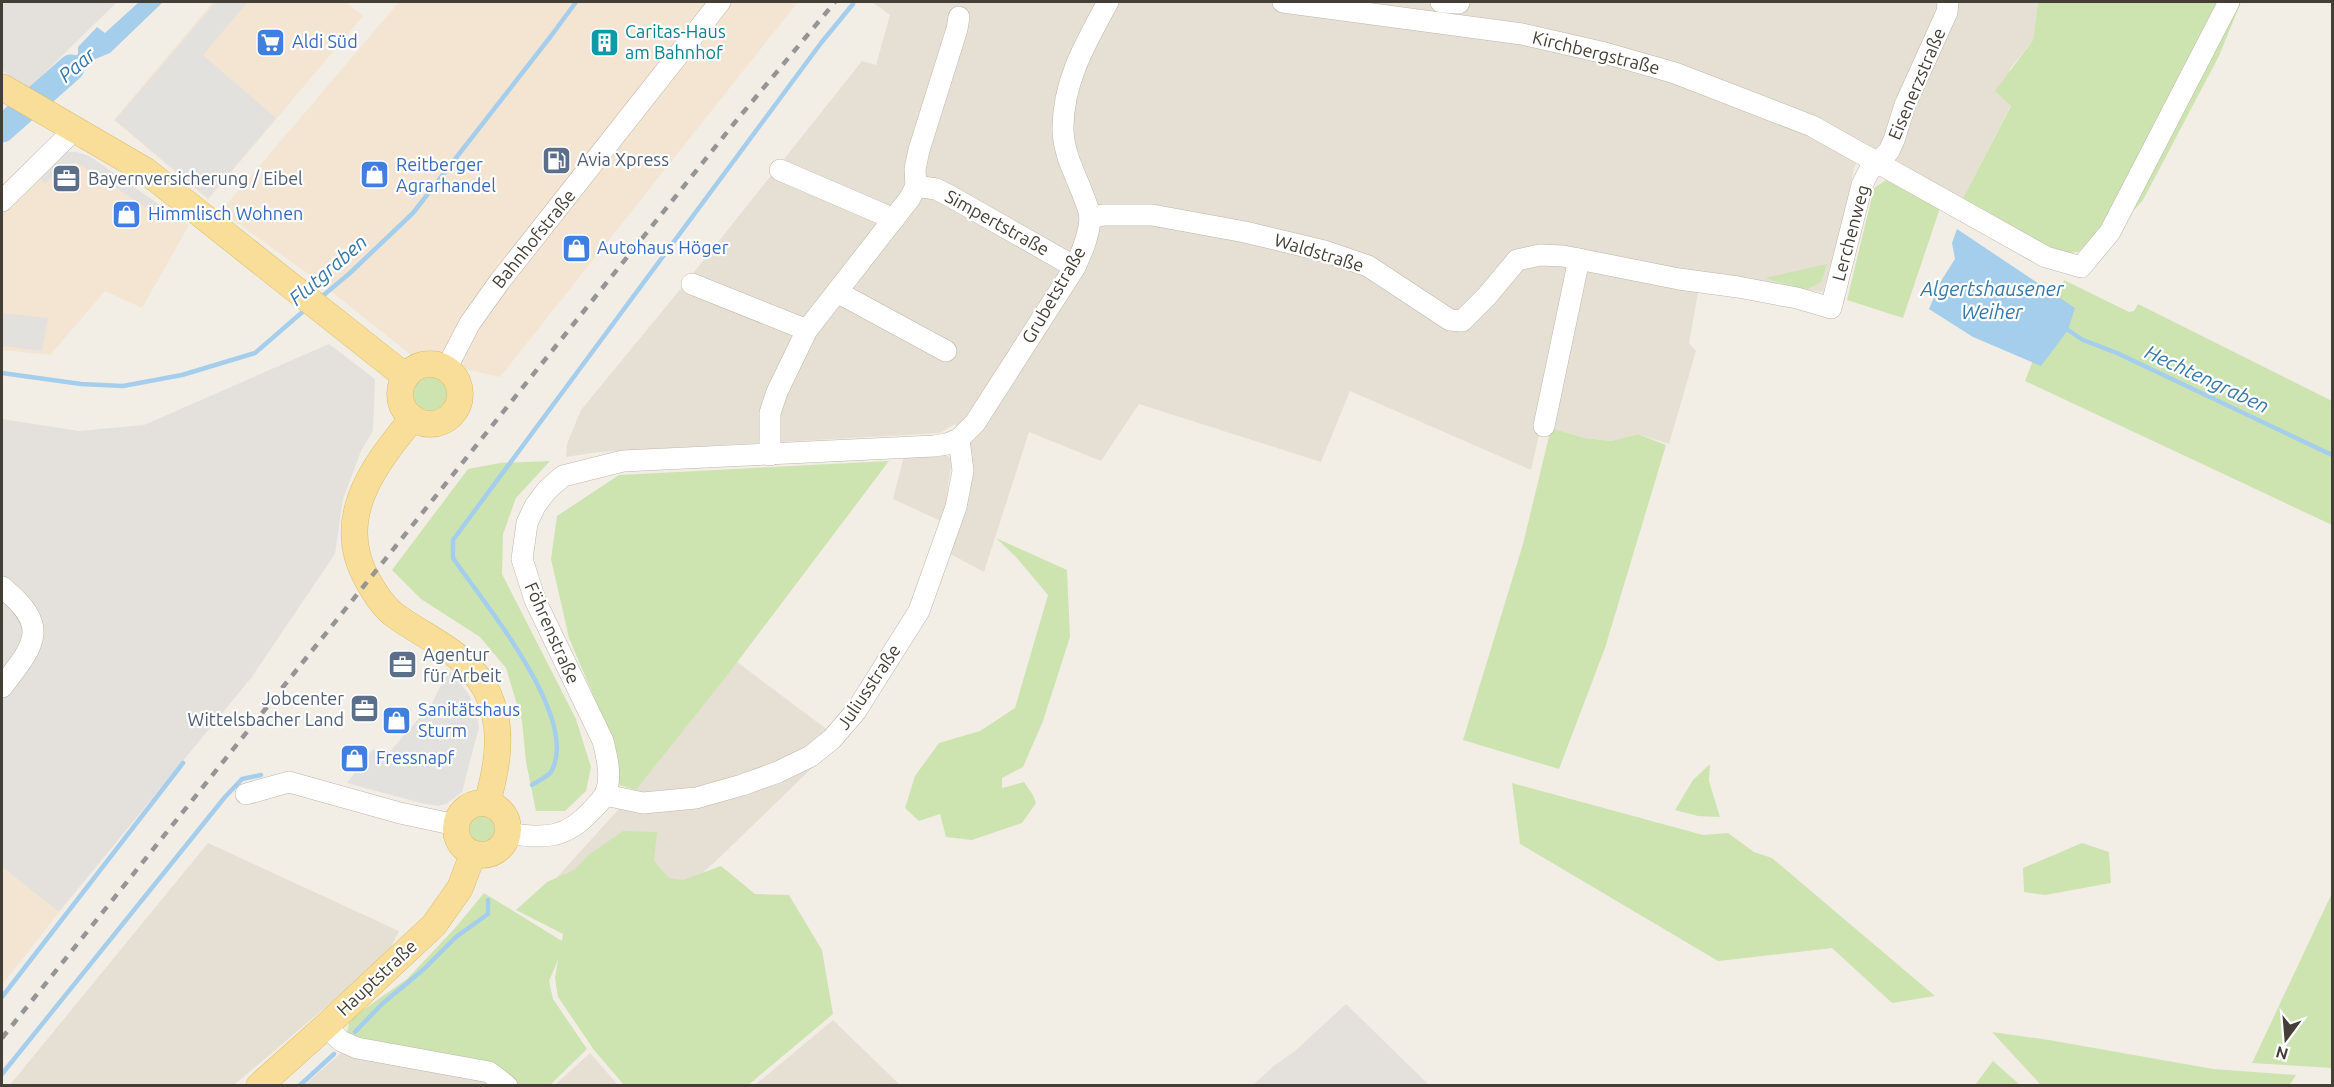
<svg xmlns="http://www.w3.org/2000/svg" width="2334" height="1087" viewBox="0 0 2334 1087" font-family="Ubuntu,sans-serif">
<rect width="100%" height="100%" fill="#f2eee6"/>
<!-- residential -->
<g fill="#e6e0d4">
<path d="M872,2H2038L2033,40L2010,69L2011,105L1962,200L1865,143L1854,168L1841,230L1823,292L1701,276L1689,343L1696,351L1669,444L1638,434L1613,441L1585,438L1551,428L1542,422L1531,470L1350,391L1321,462L1139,404L1101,461L1029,432L984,572L945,551L968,449L955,424L940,433L598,452L566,457L567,444L581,410L687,281L862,61L876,65L890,15Z"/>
<path d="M943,453L952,459L943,522L893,499L904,456Z"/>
<path d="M737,662L841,740L717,860L635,933L549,886L636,790Z"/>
<path d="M208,843L399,931L387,955L234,1085L9,1086Z"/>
<path d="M833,1020L900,1085H755Z"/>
<path d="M341,1053L403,1061L500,1086H303Z"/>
<path d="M590,1053L618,1085H555Z"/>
</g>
<!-- commercial -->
<g fill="#f3e5d2">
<path d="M213,2H346L363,16L208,200L114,120Z"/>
<path d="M399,2H798L500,377L415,358L322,284L221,211Z"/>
<path d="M65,152L89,156L189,225L142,308L105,291L50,355L2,350V214Z"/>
<path d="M2,867L59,912L2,985Z"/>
</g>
<!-- industrial -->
<g fill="#e4e0db">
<path d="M2,2H117L28,89L2,70Z"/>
<path d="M329,344L375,379L373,431L361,451L343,499L335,554L251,678L59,912L2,867V419L79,431L144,425Z"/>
<path d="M1346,1004L1429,1085H1253L1275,1065L1295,1051Z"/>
</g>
<!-- green -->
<g fill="#cde4b1">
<path d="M2038,2H2220L2097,235L2078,252L2060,254L1962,200L2011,106L1995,91L2033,40Z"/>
<path d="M2238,2H2241L2219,56L2143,200L2115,231Z"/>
<path d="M1886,180L1940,208L1903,318L1847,300L1874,188Z"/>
<path d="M1827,264L1821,282L1806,290L1765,278Z"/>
<path d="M2064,280L2129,312L2134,311L2138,304L2332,401V525L2025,381Z"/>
<circle cx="430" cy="394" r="17"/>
<path d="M1551,428L1585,438L1612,441L1638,434L1666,445L1605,648L1559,769L1463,740L1523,544Z"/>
<path d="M550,461L516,498L503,534L502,574L576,719L591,767L586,791L565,811H536L526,762L522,721L506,668L480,637L421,599L392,570L468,469L500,463Z"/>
<path d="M889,461L729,673L636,790L618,785V758L608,730L569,638L551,559L557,516L619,475Z"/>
<path d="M996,538L1067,570L1070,637L1043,721L1023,767L1002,778V788L1024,782L1033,795L1036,803L1022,823L972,840L946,837L940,814L919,821L905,808L915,776L939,743L980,731L1015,708L1048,595L1016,557Z"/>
<path d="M1710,764L1709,781L1720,817L1698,816L1675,810L1693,780Z"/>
<path d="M1512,783L1703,835L1728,833L1754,852L1772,858L1935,996L1892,1003L1832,948L1718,961L1520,844Z"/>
<circle cx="482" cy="829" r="19"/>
<path d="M623,831L657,832L654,861L669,878L683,880L721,866L755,894L789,895L822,950L833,1014L747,1086L624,1085L594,1050L558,997L555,978L558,960L549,981L553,999L587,1049L550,1085H518L493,1064L356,1041L347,1032L350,1019L407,979L456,927L484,893L562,941L563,934L516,910L547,882L574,870L588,855Z"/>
<path d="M2082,843L2109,852L2111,883L2045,895L2024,892L2023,868Z"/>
<path d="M2332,893V1068L2252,1063Z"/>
<path d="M1992,1032L2049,1040L2213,1069L2296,1075L2289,1086L2041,1085Z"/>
<path d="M1993,1061L2020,1085H1975Z"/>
</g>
<!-- parking -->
<g fill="#e3e1de">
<path d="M216,2H248L203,55L276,118L208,198L115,120Z"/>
<path d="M65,152H77L89,156L167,210L158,215L77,163L65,164L45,184L40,176Z"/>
<path d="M2,313L48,318L42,351L2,346Z"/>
<path d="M447,668L468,693L476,711L479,727L462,792L446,804L438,806L421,803L347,783L373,749L385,757L431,705L444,679Z"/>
</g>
<!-- water -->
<g fill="#a5ceec">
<path d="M139,2H163L110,53L88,62L50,95L38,89L78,54V47L97,27L105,33Z"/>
<path d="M10,109L28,120L2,143V117Z"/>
<path d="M1957,229L2075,308L2068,330L2041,366L1973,337L1929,309L1941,281L1955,259L1952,243Z"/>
</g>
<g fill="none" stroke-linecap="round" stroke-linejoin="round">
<!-- stream -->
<g stroke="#a5ceec" stroke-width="4.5">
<path d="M319,299L350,273L413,213L551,36L576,2"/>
<path d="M2068,330L2083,340L2117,353L2332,455"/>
<path d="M2,373L81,384L123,386L182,375L255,353L307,308"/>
<path d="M532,785C538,781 547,777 551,772C582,719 482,601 453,558V540L821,43L853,4"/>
<path d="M2,997L183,763"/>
<path d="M355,1032L382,1004L424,969L456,937L488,914V900"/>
<path d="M2,1074L225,797L242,779L261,775"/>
<path d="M299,1086L334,1054"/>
</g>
<!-- river -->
<path stroke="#a5ceec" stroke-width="27" d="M2,129L71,68"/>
<defs>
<g id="minor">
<path d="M1283,2L1522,34L1605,53L1675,73L1812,126L2046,257L2081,267L2110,232L2229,2"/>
<path d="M1441,2L1459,3"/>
<path d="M780,170L894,219"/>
<path d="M916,186L915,169L919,150L957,29L959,17"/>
<path d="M2,201L75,129"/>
<path d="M1090,218L1103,215H1152L1245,232L1324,251L1368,266L1450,320L1462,321L1487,296L1517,260L1540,255L1563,256L1679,279L1738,287L1797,298L1831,308L1862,185L1869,171L1889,151L1894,140L1905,105L1947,12L1948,2"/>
<path d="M692,284L807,330"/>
<path d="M837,292L946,351"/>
<path d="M446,369L470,323L500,281L720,2"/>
<path d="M1544,426L1579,259"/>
<path d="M770,455V413L777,392L807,330L910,198L916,186L936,189L948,195L1075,267"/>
<path d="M2,587C51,627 35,644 2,687"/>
<path d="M246,794L289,782L400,813L456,825"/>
<path d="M605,795L643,803L696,798L742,785L778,772L811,756L832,739L856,711L919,611L956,507L963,471L959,439"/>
<path d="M508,833C544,839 566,839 592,810C596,806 601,801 604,796C613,780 607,757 603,741L535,600L522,559L527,523L535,506L547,490L563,476L623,461L934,446L947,444L959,439L975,423L1075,267C1082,252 1089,236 1090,219C1090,210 1085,201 1082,192C1074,172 1064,153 1063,131C1062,83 1086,42 1108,2"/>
<path d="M326,1026L341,1041L357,1048L489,1072L507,1086"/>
</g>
<g id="major">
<path d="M2,87L146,171L406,377"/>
<circle cx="430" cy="394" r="30"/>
<path d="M413,418C374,465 332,519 368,581C375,593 382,605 393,614C425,638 464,651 485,688C505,724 498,765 487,803"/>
<circle cx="482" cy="829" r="26"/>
<path d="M259,1086L326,1026L434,925L460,888L473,854"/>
</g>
</defs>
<!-- minor casing -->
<use href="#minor" stroke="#bdb6a9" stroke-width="22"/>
<!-- major casing -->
<use href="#major" stroke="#ddbb69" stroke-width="27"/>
<!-- minor -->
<use href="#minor" stroke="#fff" stroke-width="21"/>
<!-- major -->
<use href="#major" stroke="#f8de98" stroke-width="26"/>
<!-- rail -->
<path stroke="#959595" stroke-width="4.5" stroke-dasharray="8 8" stroke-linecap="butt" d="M2,1038L736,121L835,2"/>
</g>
<!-- icons -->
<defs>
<symbol id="supermarket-square" viewBox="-11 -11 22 22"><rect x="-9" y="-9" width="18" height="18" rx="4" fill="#3f7fe0" stroke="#fff"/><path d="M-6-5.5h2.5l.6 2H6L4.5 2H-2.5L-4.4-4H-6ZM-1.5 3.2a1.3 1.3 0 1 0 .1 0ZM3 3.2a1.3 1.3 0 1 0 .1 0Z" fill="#fff"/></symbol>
<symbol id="building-square" viewBox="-11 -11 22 22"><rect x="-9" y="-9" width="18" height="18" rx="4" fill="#0f9aa8" stroke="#fff"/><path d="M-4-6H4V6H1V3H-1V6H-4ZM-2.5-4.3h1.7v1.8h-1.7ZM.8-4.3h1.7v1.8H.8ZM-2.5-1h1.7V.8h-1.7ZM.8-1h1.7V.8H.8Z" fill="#fff"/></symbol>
<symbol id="fuel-square" viewBox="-11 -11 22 22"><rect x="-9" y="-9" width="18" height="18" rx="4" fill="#5c6f8a" stroke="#fff"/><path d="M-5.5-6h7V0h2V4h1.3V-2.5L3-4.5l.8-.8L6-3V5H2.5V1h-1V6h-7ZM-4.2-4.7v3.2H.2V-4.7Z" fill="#fff"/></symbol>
<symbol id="shop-square" viewBox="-11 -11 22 22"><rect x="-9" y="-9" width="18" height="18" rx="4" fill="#3f7fe0" stroke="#fff"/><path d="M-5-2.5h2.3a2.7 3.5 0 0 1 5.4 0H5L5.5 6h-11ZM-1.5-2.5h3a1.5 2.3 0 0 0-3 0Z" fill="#fff"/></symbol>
<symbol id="office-square" viewBox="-11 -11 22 22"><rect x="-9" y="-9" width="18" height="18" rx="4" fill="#5c6f8a" stroke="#fff"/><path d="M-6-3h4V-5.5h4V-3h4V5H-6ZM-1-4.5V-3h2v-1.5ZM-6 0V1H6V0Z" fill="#fff"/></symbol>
</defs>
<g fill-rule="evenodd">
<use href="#supermarket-square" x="254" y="26" width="33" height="33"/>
<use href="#building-square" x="588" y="26" width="33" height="33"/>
<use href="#fuel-square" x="540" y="144" width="33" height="33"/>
<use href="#shop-square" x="358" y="158" width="33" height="33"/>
<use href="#office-square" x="50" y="162" width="33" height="33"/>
<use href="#shop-square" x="110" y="198" width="33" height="33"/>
<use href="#shop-square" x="560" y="232" width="33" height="33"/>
<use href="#office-square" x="386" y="648" width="33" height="33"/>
<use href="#office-square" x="348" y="692" width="33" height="33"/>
<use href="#shop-square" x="380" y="704" width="33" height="33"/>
<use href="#shop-square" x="338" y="742" width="33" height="33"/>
</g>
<g text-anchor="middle" stroke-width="4.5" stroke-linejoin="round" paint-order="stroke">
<!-- culture labels -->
<g font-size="18" fill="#0d838f" stroke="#fff" text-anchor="start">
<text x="625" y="38">Caritas-Haus<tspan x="625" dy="21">am Bahnhof</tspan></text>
</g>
<!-- shop labels -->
<g font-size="18" fill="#366cbe" stroke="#fff" text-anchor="start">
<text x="292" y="48">Aldi Süd</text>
<text x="396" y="171">Reitberger<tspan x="396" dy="21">Agrarhandel</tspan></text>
<text x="148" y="220">Himmlisch Wohnen</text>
<text x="597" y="254">Autohaus Höger</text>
<text x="418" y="716">Sanitätshaus<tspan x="418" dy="21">Sturm</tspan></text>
<text x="376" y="764">Fressnapf</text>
</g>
<!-- street labels -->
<g font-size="18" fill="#443f36" stroke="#fff">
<text transform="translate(1596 53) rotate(14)" y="6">Kirchbergstraße</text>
<text transform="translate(1917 84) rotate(-67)" y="6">Eisenerzstraße</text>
<text transform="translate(997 223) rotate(29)" y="6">Simpertstraße</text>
<text transform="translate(1851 233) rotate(-75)" y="6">Lerchenweg</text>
<text transform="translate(534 239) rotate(-51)" y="6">Bahnhofstraße</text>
<text transform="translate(1319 253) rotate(17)" y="6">Waldstraße</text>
<text transform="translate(1054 295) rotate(-60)" y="6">Grubetstraße</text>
<text transform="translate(552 633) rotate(66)" y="6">Föhrenstraße</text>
<text transform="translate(869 687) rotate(-56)" y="6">Juliusstraße</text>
<text transform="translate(377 978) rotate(-43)" y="6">Hauptstraße</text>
</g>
<!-- service labels -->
<g font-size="18" fill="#4e5e75" stroke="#fff" text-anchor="start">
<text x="577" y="166">Avia Xpress</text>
<text x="88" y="185">Bayernversicherung / Eibel</text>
<text x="423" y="661">Agentur<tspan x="423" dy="21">für Arbeit</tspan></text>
<text x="344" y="705" text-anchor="end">Jobcenter<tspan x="344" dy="21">Wittelsbacher Land</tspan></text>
</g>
<!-- water labels -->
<g font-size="20" font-style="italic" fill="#3578aa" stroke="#fff">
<text transform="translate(77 65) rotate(-40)" y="7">Paar</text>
<text transform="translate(328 270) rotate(-41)" y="7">Flutgraben</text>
<text x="1992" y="296">Algertshausener<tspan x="1992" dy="23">Weiher</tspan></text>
<text transform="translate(2207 379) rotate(25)" y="7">Hechtengraben</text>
</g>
</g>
<!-- border -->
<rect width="2334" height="1087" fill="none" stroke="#443f36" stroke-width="6"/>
<!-- north arrow -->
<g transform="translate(2286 1039) rotate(196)" stroke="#ffffff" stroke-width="4.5" paint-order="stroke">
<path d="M0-4.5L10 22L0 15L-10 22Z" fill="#443f36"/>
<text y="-9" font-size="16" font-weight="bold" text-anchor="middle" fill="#443f36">N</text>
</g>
</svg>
